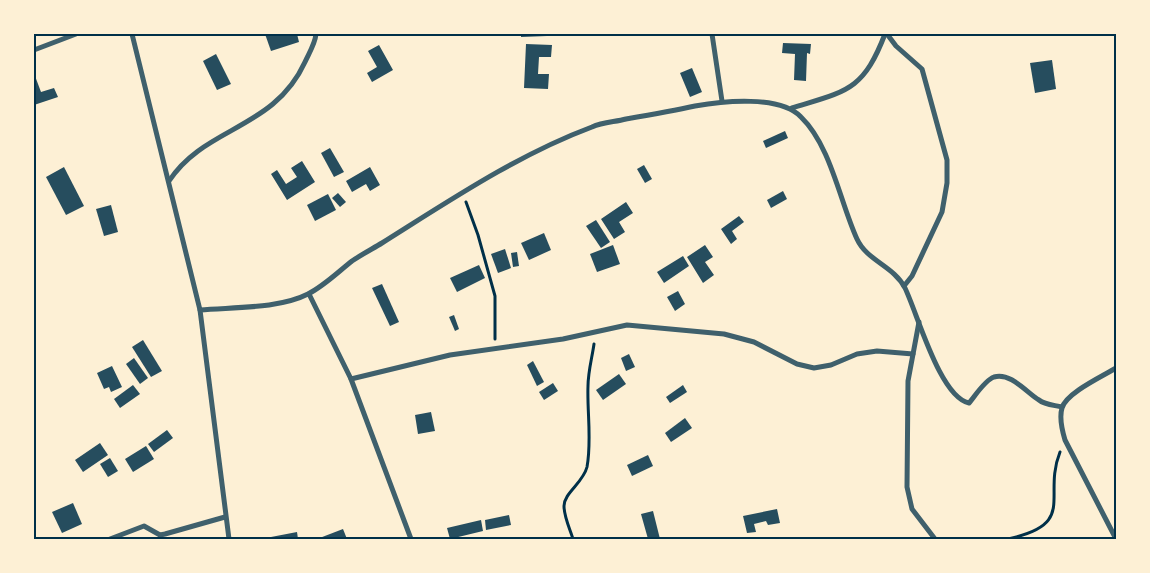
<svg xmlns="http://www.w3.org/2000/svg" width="1150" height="573" viewBox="0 0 1150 573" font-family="Poppins,sans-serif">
<rect width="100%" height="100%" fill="#fdf0d5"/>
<!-- building -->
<g fill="#264d5e">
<path d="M265,34H297L299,42L271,51Z"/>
<path d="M521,34H547V36L521,37Z"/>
<path d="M783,43L811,44L810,54L807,53L806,81L794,80L795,54L782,53Z"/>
<path d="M526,44L552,45L551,57H539L538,74H549L548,89L524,88Z"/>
<path d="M379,45L393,70L372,82L367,73L377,67L368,51Z"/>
<path d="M216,54L231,84L217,90L203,61Z"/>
<path d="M1052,60L1056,89L1035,93L1030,63Z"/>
<path d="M692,68L702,92L690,97L680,73Z"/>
<path d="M35,76L41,92L54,88L58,97L34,105Z"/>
<path d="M785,131L788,138L766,148L763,141Z"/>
<path d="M330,148L344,172L334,177L321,153Z"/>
<path d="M302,161L315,182L287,200L271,174L277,170L286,184L297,177L291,168Z"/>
<path d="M644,165L652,179L645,183L637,169Z"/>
<path d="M64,167L84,206L66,215L46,177Z"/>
<path d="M370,167L380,185L370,191L366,184L352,192L346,181Z"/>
<path d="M783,191L787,199L771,208L767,200Z"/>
<path d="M338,193L346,202L340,207L332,198Z"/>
<path d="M328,194L336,210L315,221L307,205Z"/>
<path d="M626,202L633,213L619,222L625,232L614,239L601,219Z"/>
<path d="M111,205L118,232L104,236L96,209Z"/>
<path d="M739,216L744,222L732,231L737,239L731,244L721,229Z"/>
<path d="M596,220L610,242L601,248L586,226Z"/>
<path d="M544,233L551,250L529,260L521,243Z"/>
<path d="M613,245L620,264L597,272L590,254Z"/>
<path d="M705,245L713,257L705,262L714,275L703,283L687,257Z"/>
<path d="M505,249L511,268L498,273L491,254Z"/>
<path d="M517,252L519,266L513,267L511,253Z"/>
<path d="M683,256L689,266L664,283L657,272Z"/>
<path d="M479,265L485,278L457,292L450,278Z"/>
<path d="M382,284L399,322L390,326L372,288Z"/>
<path d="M678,291L685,304L675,311L667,297Z"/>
<path d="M454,315L459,329L455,331L449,317Z"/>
<path d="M143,340L162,371L151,377L132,347Z"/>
<path d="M629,354L635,367L626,371L621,358Z"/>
<path d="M134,358L148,378L140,384L126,364Z"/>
<path d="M533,361L544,382L537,386L527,365Z"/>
<path d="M112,366L122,387L111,392L109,387L104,389L97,373Z"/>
<path d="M619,374L626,384L603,400L596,390Z"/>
<path d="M553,383L558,391L544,400L539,392Z"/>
<path d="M133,385L140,394L120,408L114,399Z"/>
<path d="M683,385L687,392L670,403L666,397Z"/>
<path d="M431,412L435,431L418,434L415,415Z"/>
<path d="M685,418L692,428L671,442L665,433Z"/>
<path d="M167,430L173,438L154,452L148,444Z"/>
<path d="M100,443L108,455L83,472L75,460Z"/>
<path d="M146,446L154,459L133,472L125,459Z"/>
<path d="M648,455L653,466L632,476L627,465Z"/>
<path d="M110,458L118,471L108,477L100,464Z"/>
<path d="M73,503L82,524L62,533L52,512Z"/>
<path d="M777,509L780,523L768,525L766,521L754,524L756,532L747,533L743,516Z"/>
<path d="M653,511L660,539H648L641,514Z"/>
<path d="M509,515L511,525L486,530L485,520Z"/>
<path d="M481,520L483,531L450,539L447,528Z"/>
<path d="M343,529L347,539H317Z"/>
<path d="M297,532L298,539H272L271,537Z"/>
</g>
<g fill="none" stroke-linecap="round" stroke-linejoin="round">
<!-- path -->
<g stroke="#003049" stroke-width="3">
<path d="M466,202L478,235L495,296V339"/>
<path d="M573,539C570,529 564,517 564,506C564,493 583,483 587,467C592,440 587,413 588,386C588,372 592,358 594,344"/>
<path d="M1008,539C1078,524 1042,497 1060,452"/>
</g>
<!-- minor -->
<g stroke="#3f606c" stroke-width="5">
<path d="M132,34L200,310L229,539"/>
<path d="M712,34L722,101"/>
<path d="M887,34L896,46L922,69L947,160V183L942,212L912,276L904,286"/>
<path d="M34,50L76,34"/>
<path d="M792,108C847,91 863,91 885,34"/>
<path d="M169,181C205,126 274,130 305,62C309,53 315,44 316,34"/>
<path d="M309,294L351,379L411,539"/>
<path d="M200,310C232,307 279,309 308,294C324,286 338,272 352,261C361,255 372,249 382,243C449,201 517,155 592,127C603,122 615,122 626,119C649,115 672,111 695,106C723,101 780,95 801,117C831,146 840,202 857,239C867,261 894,266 905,288C918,315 940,397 969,403C975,396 985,380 994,377C1011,372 1027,393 1039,400C1045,405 1054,405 1062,407"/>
<path d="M919,322L908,381L907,487L912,509L935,539"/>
<path d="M1116,368C1103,376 1066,393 1062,408C1059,418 1062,430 1065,440L1116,539"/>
<path d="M351,379L450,355L563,339L627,325L724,334L754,342L797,364L814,368L831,365L857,354L877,351L913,354"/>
<path d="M110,539L144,526L160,535L165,534L225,517"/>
</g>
</g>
<!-- border -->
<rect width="1150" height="573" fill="none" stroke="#fdf0d5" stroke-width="70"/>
<rect x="35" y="35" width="1080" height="503" fill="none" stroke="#003049" stroke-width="2"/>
</svg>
